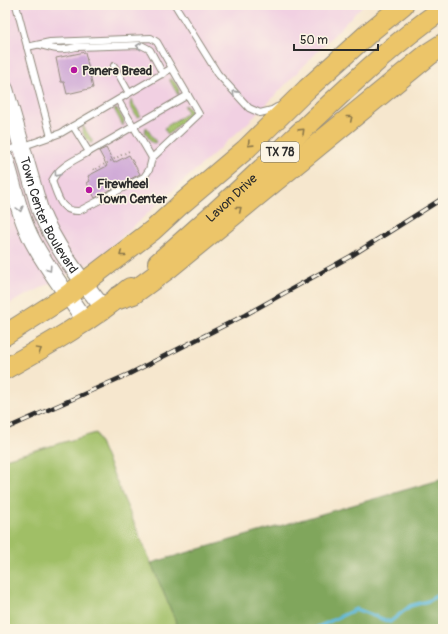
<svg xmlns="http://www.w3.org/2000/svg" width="448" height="634" viewBox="0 0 448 634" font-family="Pangolin,sans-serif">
<rect width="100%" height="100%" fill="#fcf5e5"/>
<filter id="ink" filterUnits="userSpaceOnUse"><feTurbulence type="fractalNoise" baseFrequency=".025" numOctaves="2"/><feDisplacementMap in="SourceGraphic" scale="8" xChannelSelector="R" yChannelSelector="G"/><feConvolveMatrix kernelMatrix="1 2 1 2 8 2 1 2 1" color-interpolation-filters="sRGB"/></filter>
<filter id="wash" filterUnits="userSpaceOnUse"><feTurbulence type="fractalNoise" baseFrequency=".012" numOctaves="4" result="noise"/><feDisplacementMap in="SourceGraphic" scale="16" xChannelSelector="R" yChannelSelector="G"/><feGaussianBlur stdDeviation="0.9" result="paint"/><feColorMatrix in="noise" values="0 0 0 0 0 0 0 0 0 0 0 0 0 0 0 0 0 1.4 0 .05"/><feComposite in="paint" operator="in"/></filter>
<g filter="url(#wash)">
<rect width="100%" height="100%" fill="#f6e7ce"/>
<!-- built -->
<path fill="#f1d0e2" d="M5,5H363L250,121L96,260L5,306Z"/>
<!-- green -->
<g fill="#a0bf66" stroke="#667548">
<path d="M169,79H171L175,82L179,90L178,95Z"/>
<path d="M131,100L141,116H140L138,117L136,116L130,105Z"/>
<path d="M185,105L190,109L191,114L168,135L164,128L187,113L184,106Z"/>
<path d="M114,109H116L118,110L124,121L123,126Z"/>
<path d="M83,126L92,140V143H90L86,139L82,131Z"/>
<path d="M146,127L156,142L155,143L151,142L145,132Z"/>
<path d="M96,433L179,629H5V459Z"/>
</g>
<!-- forest -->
<path fill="#80a65b" stroke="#566843" d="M443,479V629H179L151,563Z"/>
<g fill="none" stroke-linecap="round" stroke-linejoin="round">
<!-- stream -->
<path stroke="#5eb9dc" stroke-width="3.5" d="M314,629L356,609L390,622L410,606L428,601L443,592"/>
</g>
<g id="blocks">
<!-- building -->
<g fill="#cfa9d7">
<path d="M85,52L93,88L67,94L64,82H61L56,58Z"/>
<path d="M106,148L114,163L129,155L140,174L95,198L87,183L90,181L88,176L107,166L99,151Z"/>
</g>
</g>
</g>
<g filter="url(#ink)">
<use href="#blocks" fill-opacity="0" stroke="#90897c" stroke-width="1"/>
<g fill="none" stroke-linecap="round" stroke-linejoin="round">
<defs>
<g id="service">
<path d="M16,5L51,137"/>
<path d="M175,5L218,74L249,108L260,113L272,110L277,107"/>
<path d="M40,45C53,49 62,51 76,47L141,45L147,48L150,50L163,74"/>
<path d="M27,47L50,42L151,38L157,42L172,68"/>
<path d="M114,66L129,93"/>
<path d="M118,100L152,158"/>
<path d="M73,126L89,152L188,95"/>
<path d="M5,150L21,147L61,133L172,68L199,114L152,158L149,170L144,177L79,211C60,212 58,196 52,181C59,166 75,160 89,152"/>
</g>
<g id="tertiary">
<path id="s1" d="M5,89L40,210C55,247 80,278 104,309"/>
<path d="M5,158C14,186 19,216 33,242C48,270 68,295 85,321"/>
</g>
<g id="primary">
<path id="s2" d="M158,263C204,223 249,182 292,140C341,94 388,47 443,9"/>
<path d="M5,335L68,295L153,230L180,205L245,150L307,89L371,31L403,5"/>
<path d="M5,369C48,345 92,320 130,288"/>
</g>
<path id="motorway" d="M118,298L133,293L170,266L429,54L443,45"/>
</defs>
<!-- service casing -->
<use href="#service" stroke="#90897c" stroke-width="8"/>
<!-- tertiary casing -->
<use href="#tertiary" stroke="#90897c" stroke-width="18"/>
<!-- primary casing -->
<use href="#primary" stroke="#90897c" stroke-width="22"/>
<!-- motorway casing -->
<use href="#motorway" stroke="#90897c" stroke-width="24"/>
<!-- path -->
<path stroke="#90897c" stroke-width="2" stroke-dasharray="1 3" stroke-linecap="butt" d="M93,169L94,170L129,151"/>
<!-- service -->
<use href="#service" stroke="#fff" stroke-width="6"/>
<!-- tertiary -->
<use href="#tertiary" stroke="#fff" stroke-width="16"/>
<!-- primary -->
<use href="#primary" stroke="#ecc569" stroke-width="20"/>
<!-- motorway -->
<use href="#motorway" stroke="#ecc569" stroke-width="22"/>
<defs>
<path id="rail" d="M5,429L129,374L245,315L351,256L443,198"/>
</defs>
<!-- rail casing -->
<use href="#rail" stroke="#2b2b2b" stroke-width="4.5"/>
<!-- rail -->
<use href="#rail" stroke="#fcf5e5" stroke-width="3" stroke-dasharray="9" stroke-linecap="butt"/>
</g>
<!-- one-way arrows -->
<defs><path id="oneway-chevron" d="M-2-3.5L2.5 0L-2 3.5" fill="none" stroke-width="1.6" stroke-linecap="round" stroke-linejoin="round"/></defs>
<g stroke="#a0a0a0">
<use href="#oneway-chevron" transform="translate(139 46) rotate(-173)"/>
<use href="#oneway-chevron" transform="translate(235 93) rotate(-132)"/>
<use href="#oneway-chevron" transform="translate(57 174) rotate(126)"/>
<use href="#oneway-chevron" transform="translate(20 209) rotate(75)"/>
<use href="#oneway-chevron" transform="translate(49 269) rotate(56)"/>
</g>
<g stroke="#8c784a">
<use href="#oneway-chevron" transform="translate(350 118) rotate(-39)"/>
<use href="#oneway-chevron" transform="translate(302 131) rotate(-44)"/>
<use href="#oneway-chevron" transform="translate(250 144) rotate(136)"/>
<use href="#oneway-chevron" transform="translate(239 209) rotate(-39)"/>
<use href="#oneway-chevron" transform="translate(122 254) rotate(142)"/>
<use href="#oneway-chevron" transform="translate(39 350) rotate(-31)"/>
</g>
</g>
<!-- markers -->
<g fill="#b5179e" stroke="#fcf5e5" stroke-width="1.5">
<circle cx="74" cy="70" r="4"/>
<circle cx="89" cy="190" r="4"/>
</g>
<g text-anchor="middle" stroke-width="3" stroke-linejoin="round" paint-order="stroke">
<!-- shield labels -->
<rect fill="#fcf5e5" stroke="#6a6863" stroke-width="1" x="261" y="142" width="38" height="20" rx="3"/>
<g font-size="12" font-weight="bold" fill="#2b2b2b">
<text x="280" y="156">TX 78</text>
</g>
<!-- poi labels -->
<g font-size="13" font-weight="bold" fill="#2b2b2b" stroke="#fcf5e5" text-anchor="start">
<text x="82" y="75">Panera Bread</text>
<text x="97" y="188">Firewheel<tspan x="97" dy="15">Town Center</tspan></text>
</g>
<!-- street labels -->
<g font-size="13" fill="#2b2b2b" stroke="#fcf5e5">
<text dy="5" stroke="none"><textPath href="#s2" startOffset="98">Lavon Drive</textPath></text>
<text dy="5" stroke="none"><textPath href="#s1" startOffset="134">Town Center Boulevard</textPath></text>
</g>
</g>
<!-- margin -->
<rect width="448" height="634" fill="none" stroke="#fcf5e5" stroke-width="20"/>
<!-- scale -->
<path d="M294 44v6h84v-6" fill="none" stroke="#2b2b2b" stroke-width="2"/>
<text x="300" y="44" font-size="12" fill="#2b2b2b" stroke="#fcf5e5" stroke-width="3" paint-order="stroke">50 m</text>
</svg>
